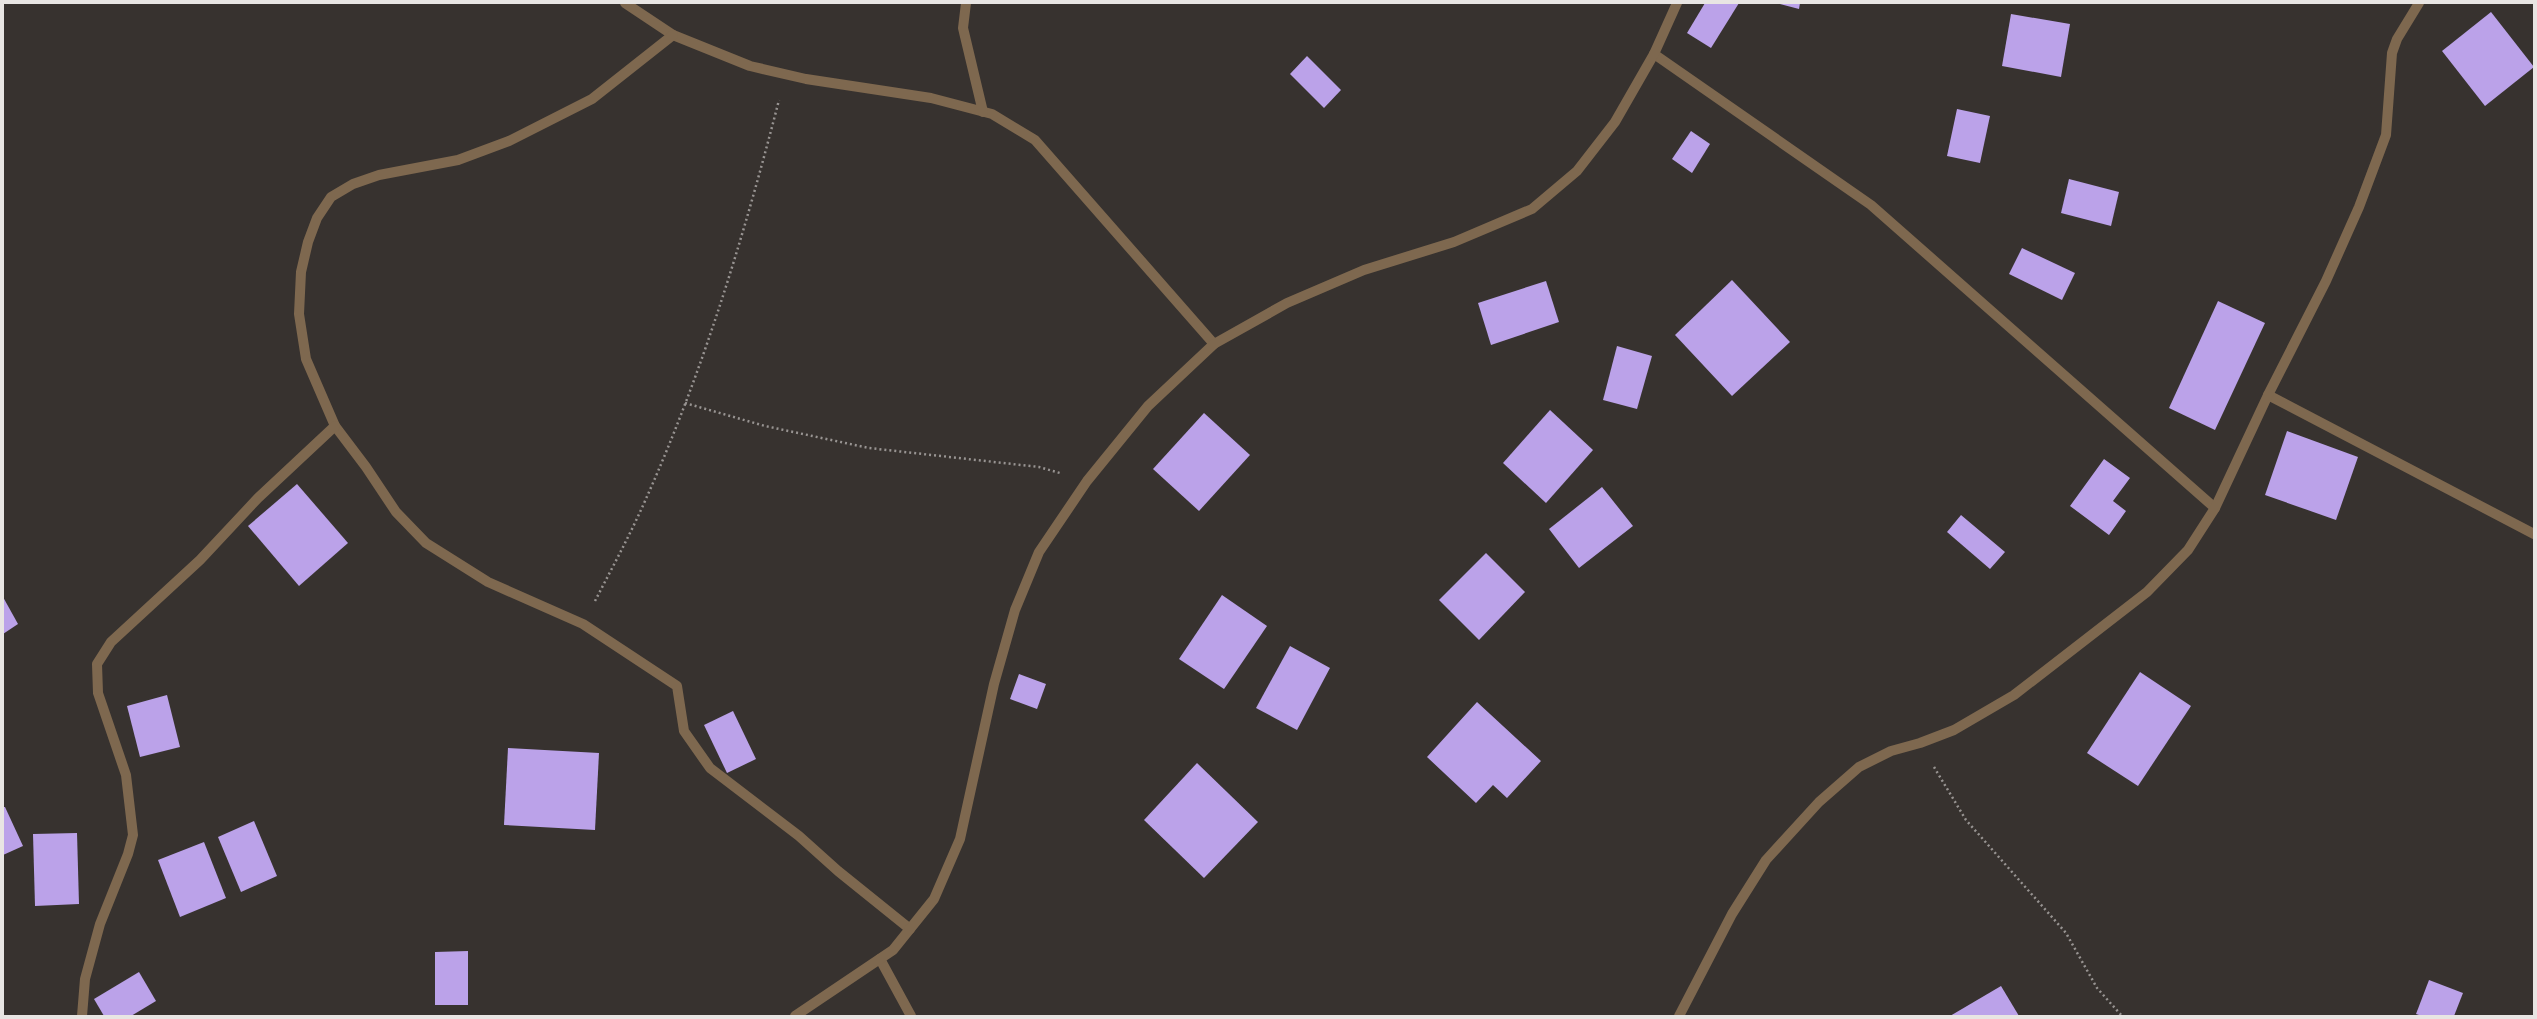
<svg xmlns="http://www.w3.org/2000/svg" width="2537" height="1019" viewBox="0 0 2537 1019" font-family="Rubik,sans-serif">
<rect width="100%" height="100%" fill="#37322f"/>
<!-- building -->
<g fill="#bba2e9">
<path d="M1705,3H1739L1711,48L1687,33Z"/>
<path d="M1776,3H1800L1799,9Z"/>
<path d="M2491,12L2534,67L2485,106L2442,51Z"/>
<path d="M2011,14L2070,24L2061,77L2002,66Z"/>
<path d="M1307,56L1341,90L1324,108L1290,74Z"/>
<path d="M1957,109L1990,116L1980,163L1947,156Z"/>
<path d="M1691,131L1710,144L1692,173L1672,159Z"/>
<path d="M2069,179L2119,192L2111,226L2061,213Z"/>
<path d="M2022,248L2075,273L2062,300L2009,274Z"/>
<path d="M1732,280L1790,342L1732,396L1675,335Z"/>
<path d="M1546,281L1559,322L1491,345L1478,303Z"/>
<path d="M2218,301L2265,323L2215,430L2169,408Z"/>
<path d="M1617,346L1652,356L1637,409L1603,400Z"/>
<path d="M1550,410L1593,450L1546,503L1503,463Z"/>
<path d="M1204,413L1250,455L1199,511L1153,469Z"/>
<path d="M2287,431L2358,457L2336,520L2265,495Z"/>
<path d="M2104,459L2130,478L2113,501L2126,511L2109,535L2070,506Z"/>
<path d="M297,484L348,543L299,586L248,526Z"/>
<path d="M1602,487L1633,526L1579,568L1549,529Z"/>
<path d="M1961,515L2005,552L1990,569L1947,532Z"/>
<path d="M1486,553L1525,592L1479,640L1439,600Z"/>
<path d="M1222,595L1267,626L1224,689L1179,659Z"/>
<path d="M3,597L18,624L3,634Z"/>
<path d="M1290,646L1330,668L1297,730L1256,708Z"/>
<path d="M2140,672L2191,706L2138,786L2087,753Z"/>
<path d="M1019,674L1046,684L1037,709L1010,699Z"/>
<path d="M167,695L180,747L140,757L127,706Z"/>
<path d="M1477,702L1541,761L1507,798L1493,785L1476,803L1427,757Z"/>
<path d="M733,711L756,759L727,773L704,725Z"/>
<path d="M508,748L599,753L595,830L504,825Z"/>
<path d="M1197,763L1258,822L1204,878L1144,820Z"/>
<path d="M3,807H5L23,846L3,855Z"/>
<path d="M254,821L277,876L241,892L218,837Z"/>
<path d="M77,833L79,904L35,906L33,834Z"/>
<path d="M204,842L226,898L180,917L158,860Z"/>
<path d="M468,951V1005H435V952Z"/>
<path d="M139,972L156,1001L131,1016H104L94,999Z"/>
<path d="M2429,980L2463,993L2454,1016H2422L2416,1014Z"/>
<path d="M2001,986L2019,1016H1950Z"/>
</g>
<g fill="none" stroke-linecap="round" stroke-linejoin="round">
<!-- path -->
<g stroke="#989492" stroke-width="2.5" stroke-dasharray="2 3" stroke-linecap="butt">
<path d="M685,403L765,426L869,448L1039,467L1060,473"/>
<path d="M595,601C612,568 630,535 645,501C703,372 744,236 779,100"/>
<path d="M1934,767L1966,820L2066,933L2097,988L2122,1016"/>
</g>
<!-- minor -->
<g stroke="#7e684f" stroke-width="10">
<path d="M625,3L673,35L750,66L806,79L931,98L992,114L1035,140L1214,344"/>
<path d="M966,3L963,28L983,112"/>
<path d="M673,35L592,99L509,141L458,160L379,175L353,184L331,197L317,218L308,242L301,272L299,314L306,359L335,426L366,467L396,512L426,543L488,582L583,624L677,686L684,731L710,768L799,836L838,871L910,929"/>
<path d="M1654,54L1871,205L2215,508"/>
<path d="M2268,395L2534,534"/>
<path d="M880,959L911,1016"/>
<path d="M82,1016L85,979L100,924L128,854L133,835L126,775L98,693L97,664L111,642L200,560L258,498L335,426"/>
<path d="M795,1016L893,950L934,899L960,839L994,684L1015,610L1039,552L1087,481L1148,406L1214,344L1287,303L1364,270L1454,242L1532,209L1577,171L1615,122L1654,54L1677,3"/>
<path d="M1679,1016L1732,914L1766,860L1819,802L1859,767L1891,751L1920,743L1954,730L2014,695L2147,592L2188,550L2215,508L2268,395L2326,281L2359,207L2386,135L2392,53L2397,39L2419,3"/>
</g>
</g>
<!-- border -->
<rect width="2537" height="1019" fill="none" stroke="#e8e5e3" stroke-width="8"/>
</svg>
